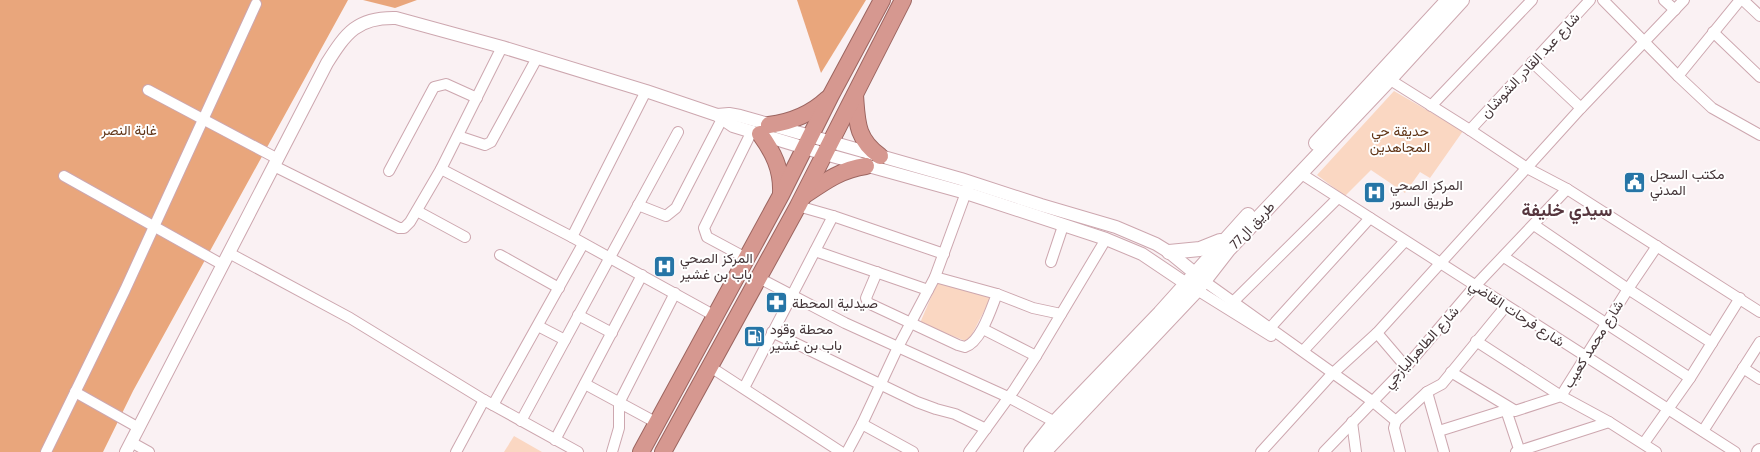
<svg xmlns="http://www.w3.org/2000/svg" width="1760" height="452" viewBox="0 0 1760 452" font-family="'Fira Sans',Vazirmatn,sans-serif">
<rect width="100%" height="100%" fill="#faf1f3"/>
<!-- green -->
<g fill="#fad7c2">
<path d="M1394,91L1463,131L1430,178L1420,172L1405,193L1371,170L1345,196L1317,175Z"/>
<path d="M938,281L993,294L968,342L920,323Z"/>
<path d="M514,436L542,452H504Z"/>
</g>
<!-- forest -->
<g fill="#e9a67c">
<path d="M0,0H348L133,391L103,452H0Z"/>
<path d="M363,0H417L395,8Z"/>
<path d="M797,0H866L821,73Z"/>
</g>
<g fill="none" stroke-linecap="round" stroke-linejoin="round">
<defs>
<g id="minor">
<path d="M1603,0L1678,76L1712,108L1760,135"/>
<path d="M1664,0L1675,10"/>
<path d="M1743,0L1760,16"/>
<path d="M1713,32L1760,77"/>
<path d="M1532,62L1581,108"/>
<path d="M1384,76L1470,130L1527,168L1567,189L1760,312"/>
<path d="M1678,76L1740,0"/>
<path d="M148,90L278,159"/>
<path d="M1431,106L1532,0"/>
<path d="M1470,130L1590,0"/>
<path d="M458,136L485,145L491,142L537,58"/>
<path d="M274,166L399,228H404L410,222L441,169L502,47"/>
<path d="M441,169L572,237L715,316"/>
<path d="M389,171L434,87L446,84L477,98"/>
<path d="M1300,173L1735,452"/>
<path d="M64,176L223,265"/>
<path d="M638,205L666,216L676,208L722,119"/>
<path d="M798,206L833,216L944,254"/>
<path d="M417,211L465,237"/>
<path d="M1534,225L1628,289L1712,343"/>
<path d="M572,237L646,91"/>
<path d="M815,251L928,290"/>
<path d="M229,253L350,318L484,400L578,452"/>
<path d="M500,255L559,288"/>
<path d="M1504,257L1690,378"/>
<path d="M746,258L707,237L704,228L752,131"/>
<path d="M1051,262L1063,226"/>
<path d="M877,272L866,298L868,303L958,345L965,347C981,342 991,309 997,294"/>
<path d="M935,277L997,294L1033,308L1061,314"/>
<path d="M759,278L845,323L1008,397L1055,422"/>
<path d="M1204,281L1372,401L1396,421"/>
<path d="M1197,290L1271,336"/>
<path d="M1233,302L1338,198"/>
<path d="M578,315L612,333"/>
<path d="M538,326L565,340"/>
<path d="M1270,328L1370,218"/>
<path d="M983,329L1036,356"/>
<path d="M772,332L917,402L936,409L955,414L986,429"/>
<path d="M1377,333L1406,367"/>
<path d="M1476,341L1561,396L1609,422L1656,452"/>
<path d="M1303,351L1405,241"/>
<path d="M709,366L841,452"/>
<path d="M1743,368L1760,379"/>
<path d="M1451,372L1514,410"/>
<path d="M585,384L657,423"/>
<path d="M744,388L833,216"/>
<path d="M75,392L139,428"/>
<path d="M1427,392L1444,452"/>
<path d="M493,405L583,244"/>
<path d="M1506,410L1520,452"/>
<path d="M521,421L678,132"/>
<path d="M1352,422L1356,452"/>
<path d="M862,424L913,452"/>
<path d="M1439,431L1506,410L1515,411L1561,396L1628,289L1657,246"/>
<path d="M1703,431L1760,342"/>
<path d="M555,440L642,275"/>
<path d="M131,442L149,452"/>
<path d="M1644,443L1690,378L1740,298"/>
<path d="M46,452L125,290L256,4"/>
<path d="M456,452L484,400"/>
<path d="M612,452L619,428V403L675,293"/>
<path d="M847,452L862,424L898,347L935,277L968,187"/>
<path d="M969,452L1014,390L1036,356L1106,239"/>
<path d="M1261,452L1331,375L1377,333L1581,108L1684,0"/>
<path d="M1324,452L1406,367L1475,286L1567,189"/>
<path d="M1400,452L1394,428L1396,421L1427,392L1442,384L1506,306"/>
<path d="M1516,452L1609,422"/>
</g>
<g id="tertiary">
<path d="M717,115L729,114L740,116L961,179L1041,205L1116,227L1156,244L1169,252L1202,279"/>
<path d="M126,452L327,63C346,33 357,17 396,18L502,47L646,91L717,115L733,126L825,154L966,193L1106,239L1142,254L1194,289"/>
</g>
<g id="secondary">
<path d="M1316,143L1448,0"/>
<path d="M1169,252L1200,249L1220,241"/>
<path d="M1031,452L1055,422L1160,313L1248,215"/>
<path d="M1044,452L1197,290L1228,250L1389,80L1462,0"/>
<path d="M1759,452L1760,451"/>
</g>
<g id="trunk">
<path d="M855,95C857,121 856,139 880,156"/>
<path d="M769,125C791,122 811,114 827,99"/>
<path d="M760,134C773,152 782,169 781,193"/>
<path d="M805,195C824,182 842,169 866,166"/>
<path d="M641,452L781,195L831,95L882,0"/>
<path d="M663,452L798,206L903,0"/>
</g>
</defs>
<!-- minor casing -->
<use href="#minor" stroke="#cda7af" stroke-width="12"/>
<!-- tertiary casing -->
<use href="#tertiary" stroke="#cda7af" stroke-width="14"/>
<!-- secondary casing -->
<use href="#secondary" stroke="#cda7af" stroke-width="16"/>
<!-- trunk casing -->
<use href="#trunk" stroke="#9c6560" stroke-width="18"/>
<!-- minor -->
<use href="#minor" stroke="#fff" stroke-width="10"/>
<!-- tertiary -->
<use href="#tertiary" stroke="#fff" stroke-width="12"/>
<!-- secondary -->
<use href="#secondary" stroke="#fff" stroke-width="14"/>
<!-- trunk -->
<use href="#trunk" stroke="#d69890" stroke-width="16"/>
</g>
<!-- icons -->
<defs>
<symbol id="civic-square" viewBox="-11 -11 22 22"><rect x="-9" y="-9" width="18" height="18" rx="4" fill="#2675a6" stroke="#fff"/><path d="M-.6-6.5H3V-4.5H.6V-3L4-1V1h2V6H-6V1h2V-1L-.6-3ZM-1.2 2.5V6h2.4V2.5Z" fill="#fff"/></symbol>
<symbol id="hospital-square" viewBox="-11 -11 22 22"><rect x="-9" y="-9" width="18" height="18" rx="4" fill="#2675a6" stroke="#fff"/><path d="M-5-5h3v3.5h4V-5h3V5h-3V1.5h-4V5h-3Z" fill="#fff"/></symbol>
<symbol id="pharmacy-square" viewBox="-11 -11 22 22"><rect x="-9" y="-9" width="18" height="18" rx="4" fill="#2675a6" stroke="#fff"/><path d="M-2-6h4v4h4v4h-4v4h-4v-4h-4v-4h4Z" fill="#fff"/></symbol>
<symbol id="fuel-square" viewBox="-11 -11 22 22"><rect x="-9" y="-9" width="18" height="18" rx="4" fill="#2675a6" stroke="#fff"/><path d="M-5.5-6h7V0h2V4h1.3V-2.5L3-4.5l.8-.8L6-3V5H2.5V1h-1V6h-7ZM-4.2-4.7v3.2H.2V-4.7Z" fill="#fff"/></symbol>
</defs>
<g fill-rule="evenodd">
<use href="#civic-square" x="1622" y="170" width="25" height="25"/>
<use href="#hospital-square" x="1362" y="180" width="25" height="25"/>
<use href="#hospital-square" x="652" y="254" width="25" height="25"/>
<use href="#pharmacy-square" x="764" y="290" width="25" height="25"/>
<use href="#fuel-square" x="742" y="324" width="25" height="25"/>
</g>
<g text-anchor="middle" stroke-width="4" stroke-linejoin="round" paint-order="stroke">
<!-- street labels -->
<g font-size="14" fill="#443538" stroke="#fff">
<text transform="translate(1530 65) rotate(-47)" y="5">شارع عبد القادر الشوشان</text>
<text transform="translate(1252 225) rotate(-47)" y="5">طريق ال77</text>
<text transform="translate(1517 313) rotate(33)" y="5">شارع فرحات القاضي</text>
<text transform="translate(1593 344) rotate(-58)" y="5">شارع محمد كعيب</text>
<text transform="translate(1421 347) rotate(-48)" y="5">شارع الطاهراليازجي</text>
</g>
<!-- park labels -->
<g font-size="14" fill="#623618" stroke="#fff">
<text x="129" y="135">غابة النصر</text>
<text x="1400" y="136">حديقة حي<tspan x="1400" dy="16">المجاهدين</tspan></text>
</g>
<!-- poi labels -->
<g font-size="14" fill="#443538" stroke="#fff" text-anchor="start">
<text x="1650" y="179">مكتب السجل<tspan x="1650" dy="16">المدني</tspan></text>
<text x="1390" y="190">المركز الصحي<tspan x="1390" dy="16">طريق السور</tspan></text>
<text x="680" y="263">المركز الصحي<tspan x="680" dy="16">باب بن غشير</tspan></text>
<text x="792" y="308">صيدلية المحطة</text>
<text x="770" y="334">محطة وقود<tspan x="770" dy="16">باب بن غشير</tspan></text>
</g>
<!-- district labels -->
<g font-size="18" font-weight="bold" fill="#56363e" stroke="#fff">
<text x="1567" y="216">سيدي خليفة</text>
</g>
</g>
</svg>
